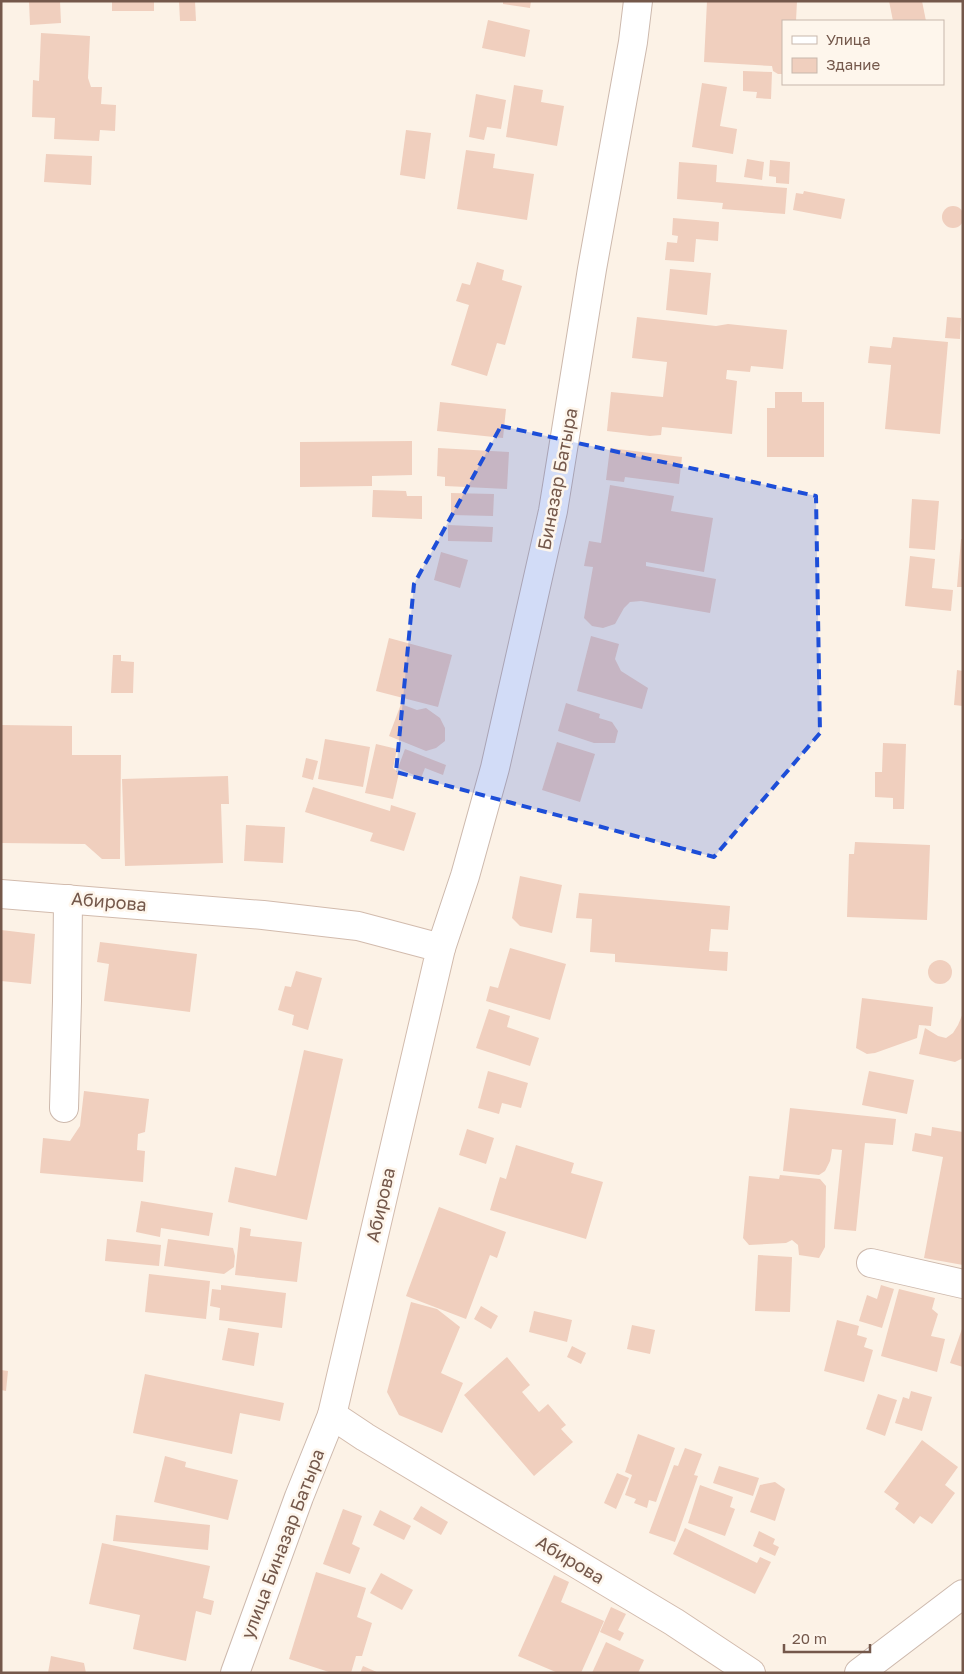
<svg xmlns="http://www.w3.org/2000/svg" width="964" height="1674" viewBox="0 0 964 1674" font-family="'Golos Text',sans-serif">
<rect width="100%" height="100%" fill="#fcf2e6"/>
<!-- building -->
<g fill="#f0cfbe">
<path d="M29,1H60L61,23L30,25Z"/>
<rect x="112" y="1" width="42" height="10"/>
<path d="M179,1H195L196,21H180Z"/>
<path d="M503,1H531L530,8L503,4Z"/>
<path d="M707,1H797L796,21H783V74H778L773,71L772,66L704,62Z"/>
<path d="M889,1H922L926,21H893Z"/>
<path d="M488,20L530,30L525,57L482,48Z"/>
<path d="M41,33L90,36L88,78L91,87H102L101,104L116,105L115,131L100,130L99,141L54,139L55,118L32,117L33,80L39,81Z"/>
<path d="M743,71L772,72L771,99L756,98L757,92L743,91Z"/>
<path d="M702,83L727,87L720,126L737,129L733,154L692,147Z"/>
<path d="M514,85L543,90L541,102L564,106L557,146L506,137Z"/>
<path d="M476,94L506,100L501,129L487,127L484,140L469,137Z"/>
<path d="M406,130L431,133L425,179L400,175Z"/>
<path d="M466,150L495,154L493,168L534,174L527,220L457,209Z"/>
<path d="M46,154L92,156L91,185L44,182Z"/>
<path d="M747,159L764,162L762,180L744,177Z"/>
<path d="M770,160L790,162L789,184L776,183V177L769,176Z"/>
<path d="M679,162L717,165L716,182L787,188L785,214L722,209L723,203L677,199Z"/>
<path d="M804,191L845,199L841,219L793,210L796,193L803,194Z"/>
<circle cx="953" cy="217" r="11"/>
<path d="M673,218L719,222L718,241L696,239L694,262L665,260L667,242L677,243L678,236L672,235Z"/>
<path d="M477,262L504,270L502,280L522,286L505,345L497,343L487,376L451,365L469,305L456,301L462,283L470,285Z"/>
<path d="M670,269L711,273L707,315L666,310Z"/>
<path d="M637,317L716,326L728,324L787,330L783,369L751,366L750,372L727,370L726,379L737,381L732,434L662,427L661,435L650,436L607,431L611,392L663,397L667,362L632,358Z"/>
<path d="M947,317L961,318L960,339L945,338Z"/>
<path d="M893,337L948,342L940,434L885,429L891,365L868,363L870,346L891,348Z"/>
<path d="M775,392H802V402H824V457H767V408H775Z"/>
<path d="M440,402L506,409L503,438L437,431Z"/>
<path d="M412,441V475L372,476V486L300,487V442Z"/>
<path d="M438,448L509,452L507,489L445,486V477L437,476Z"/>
<path d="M610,448L682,457L679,484L625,477L624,482L606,480Z"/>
<path d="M610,485L674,496L671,511L713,518L704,572L646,562V566L716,579L710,613L641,601L630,602L624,608L615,624L603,628L592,626L584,618L593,567L584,566L589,541L601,543Z"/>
<path d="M373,490L406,491L407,496H422V519L372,517Z"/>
<path d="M451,493L494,494L493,516L451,515Z"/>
<path d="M912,499L939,501L935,550L909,548Z"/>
<path d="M448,525L493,527L492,542L448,541Z"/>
<path d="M961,539H963V587H957Z"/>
<path d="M441,552L468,560L460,588L434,580Z"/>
<path d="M910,556L935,559L932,588L953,590L951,611L905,606Z"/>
<path d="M591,636L619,644L615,659L621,671L648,688L642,709L577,691Z"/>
<path d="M389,638L452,655L438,707L376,691Z"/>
<path d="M113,655H121V661L134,662L133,693H111Z"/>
<path d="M957,670L963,671V706L954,705Z"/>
<path d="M566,703L600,714L599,718L612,722L618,731L615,743H594L558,731Z"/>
<path d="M401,704L417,710L426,708L440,718L445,728V741L436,748L426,751L389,736Z"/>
<path d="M1,725L72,726V755H121L120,859H102L85,844L1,843Z"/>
<path d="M325,739L370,747L363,787L318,779Z"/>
<path d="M557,742L595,754L580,802L542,790Z"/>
<path d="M883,743L906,744L904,809H893V798L875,797V772H882Z"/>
<path d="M376,744L397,749L393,768L399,773L393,799L365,793Z"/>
<path d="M405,749L446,765L443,775L425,768L421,778L398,768Z"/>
<path d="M306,758L318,761L313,780L302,777Z"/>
<path d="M228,776L229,804H221L223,863L125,866L122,779Z"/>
<path d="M313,787L390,811L391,805L416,813L404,851L370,841L373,833L305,812Z"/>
<path d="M246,825L285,827L283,863L244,861Z"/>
<path d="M855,842L930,845L927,920L847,917L849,854H854Z"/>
<path d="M520,876L562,885L552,933L520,926L512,918Z"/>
<path d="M579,893L730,906L728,930L711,929L709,951L728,952L727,971L615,962V954L590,952L592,919L576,918Z"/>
<path d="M1,930L35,934L31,984L1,981Z"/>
<path d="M100,942L197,954L190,1012L104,1001L109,964L97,962Z"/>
<path d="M510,948L566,964L550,1020L486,1001L490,986L498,988Z"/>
<circle cx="940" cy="972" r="12"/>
<path d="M296,971L322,978L308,1030L292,1025L294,1015L278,1010L285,986L291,987Z"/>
<path d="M862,998L933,1007L931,1026L919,1025L917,1038L875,1053L867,1054L856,1048Z"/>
<path d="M489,1009L510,1016L507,1027L539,1038L530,1066L476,1048Z"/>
<path d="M963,1013V1058L955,1062L919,1054L925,1028L938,1036L946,1038L953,1033L958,1025Z"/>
<path d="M304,1050L343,1059L307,1220L228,1202L235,1167L276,1176Z"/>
<path d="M488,1071L528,1083L521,1108L502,1103L499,1114L478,1108Z"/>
<path d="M869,1071L914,1080L907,1114L862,1105Z"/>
<path d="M84,1091L149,1099L145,1132L138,1134L137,1150L145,1151L143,1182L40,1173L43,1138L70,1141L80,1126Z"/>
<path d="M790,1108L896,1119L893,1145L865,1143L856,1231L834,1229L842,1150L832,1149L830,1161L825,1171L819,1175L783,1171Z"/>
<path d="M932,1127L963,1132V1265L924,1258L943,1157L912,1151L915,1133L931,1136Z"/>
<path d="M467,1129L494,1138L486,1164L459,1155Z"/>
<path d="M516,1145L574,1163L571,1173L603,1182L586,1239L490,1210L500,1177L506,1179Z"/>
<path d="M780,1175L820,1179L826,1186L825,1247L819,1258L799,1255L798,1245L792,1240L786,1243L749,1245L743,1238L749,1176L779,1179Z"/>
<path d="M141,1201L213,1213L209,1236L161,1228L160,1237L136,1232Z"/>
<path d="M439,1207L506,1232L497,1258L490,1255L466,1319L406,1296Z"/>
<path d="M240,1227L251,1229L250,1236L302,1242L297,1282L235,1275Z"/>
<path d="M107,1239L161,1245L159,1266L105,1261Z"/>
<path d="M168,1239L233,1248L235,1256L234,1267L224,1274L164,1266Z"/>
<path d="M758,1255L792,1257L790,1312L755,1311Z"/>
<path d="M149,1274L210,1281L206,1319L145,1312Z"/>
<path d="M221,1285L286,1293L282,1328L219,1320L220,1308L210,1306L212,1289L221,1290Z"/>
<path d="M881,1285L894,1289L882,1328L859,1321L867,1295L877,1299Z"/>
<path d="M899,1289L935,1298L932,1309L938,1314L931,1336L945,1339L937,1372L881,1356Z"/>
<path d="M411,1302L437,1309L460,1327L441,1373L463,1383L442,1433L399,1415L387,1392Z"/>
<path d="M481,1306L498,1316L491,1329L474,1319Z"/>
<path d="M534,1311L572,1320L567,1342L529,1332Z"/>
<path d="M837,1320L859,1326L857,1335L867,1338L864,1347L873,1350L864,1382L824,1371Z"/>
<path d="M632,1325L655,1330L650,1354L627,1349Z"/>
<path d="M963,1326V1367L950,1363Z"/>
<path d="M228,1328L259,1333L254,1366L222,1360Z"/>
<path d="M572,1346L586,1353L581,1364L567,1357Z"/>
<path d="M507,1357L530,1385L522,1392L539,1412L548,1404L566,1425L561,1429L573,1442L534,1476L464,1395Z"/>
<path d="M1,1370L8,1371L6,1391L1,1390Z"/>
<path d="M145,1374L284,1403L280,1421L240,1413L232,1454L133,1433Z"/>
<path d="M911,1391L932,1397L922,1431L895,1423L903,1397L909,1399Z"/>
<path d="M878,1394L897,1400L885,1436L866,1429Z"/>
<path d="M638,1434L675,1448L656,1502L649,1500L647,1508L634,1503L636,1499L625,1495L632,1475L625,1472Z"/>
<path d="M922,1440L958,1467L945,1485L955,1493L932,1524L920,1516L914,1524L895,1509L899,1503L884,1492Z"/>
<path d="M685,1448L702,1454L694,1475L698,1476L675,1542L649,1533L674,1465L678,1466Z"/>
<path d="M165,1456L186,1462L185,1467L238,1480L228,1520L154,1502Z"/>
<path d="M719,1466L759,1478L753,1496L713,1483Z"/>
<path d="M617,1473L629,1478L616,1509L604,1503Z"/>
<path d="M775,1482L785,1489L775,1521L750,1512L760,1485Z"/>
<path d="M700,1485L733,1497L730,1507L735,1509L725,1536L688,1523Z"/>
<path d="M421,1506L448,1522L441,1535L413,1519Z"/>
<path d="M343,1509L362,1516L352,1544L360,1548L350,1574L323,1564Z"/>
<path d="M380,1510L411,1526L404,1540L373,1525Z"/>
<path d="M116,1515L210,1525L208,1550L113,1541Z"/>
<path d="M685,1528L757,1563L760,1557L771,1562L755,1594L673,1554Z"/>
<path d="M759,1531L775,1539L773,1544L779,1547L775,1556L753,1546Z"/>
<path d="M102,1543L210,1566L203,1598L214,1601L211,1615L196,1611L186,1661L133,1649L140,1615L89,1604Z"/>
<path d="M316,1572L366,1588L357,1617L372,1623L362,1656H356L351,1673H332L289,1659Z"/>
<path d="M381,1573L413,1590L402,1610L370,1593Z"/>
<path d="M554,1575L569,1582L561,1602L604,1621L581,1673H558L518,1656Z"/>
<path d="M611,1607L626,1614L618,1630L624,1633L620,1641L600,1632Z"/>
<path d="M606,1642L644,1660L638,1673H592Z"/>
<path d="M51,1656L84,1663L86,1673H48Z"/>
<path d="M363,1666L379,1673H360Z"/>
</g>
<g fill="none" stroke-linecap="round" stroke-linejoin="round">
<defs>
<g id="minor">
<path d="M64,1108L67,1001L68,899"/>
<path d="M871,1263L963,1284"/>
<path d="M235,1673L299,1497L332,1415"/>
<path d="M859,1673L963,1594"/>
</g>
<path id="tertiary" d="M441,948L465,876L495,768L553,511L592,269L633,42L638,1"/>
<path id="secondary" d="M1,894L263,915L358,926L441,948L332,1415L365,1437L674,1622L751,1673"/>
</defs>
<!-- minor casing -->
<use href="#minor" stroke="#cdb9ad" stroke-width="30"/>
<!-- tertiary casing -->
<use href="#tertiary" stroke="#cdb9ad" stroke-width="30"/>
<!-- secondary casing -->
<use href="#secondary" stroke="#d2bbad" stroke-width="30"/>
<!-- minor -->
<use href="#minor" stroke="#fff" stroke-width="28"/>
<!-- tertiary -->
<use href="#tertiary" stroke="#fff" stroke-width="28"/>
<!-- secondary -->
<use href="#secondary" stroke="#fff" stroke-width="28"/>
</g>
<!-- marked area -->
<path fill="#1d4ed8" fill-opacity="0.2" stroke="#1d4ed8" stroke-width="4" stroke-dasharray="10 6" stroke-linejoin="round" d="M501,426L816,496L820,733L714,857L396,772L414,584Z"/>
<g text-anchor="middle" stroke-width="5" stroke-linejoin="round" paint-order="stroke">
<!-- street labels -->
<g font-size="18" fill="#74584b" stroke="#fef6ec">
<text transform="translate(558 479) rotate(-79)" y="6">Биназар Батыра</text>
<text transform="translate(109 902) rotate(5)" y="6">Абирова</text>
<text transform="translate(381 1205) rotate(-77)" y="6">Абирова</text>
<text transform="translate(283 1544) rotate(-69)" y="6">улица Биназар Батыра</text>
<text transform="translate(570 1560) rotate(31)" y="6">Абирова</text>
</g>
</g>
<!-- border -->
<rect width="964" height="1674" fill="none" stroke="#74584b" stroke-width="5"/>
<!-- legend -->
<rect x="782" y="20" width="162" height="65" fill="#fef6ec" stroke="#c7b7ac"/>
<rect x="792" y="36" width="25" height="8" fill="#ffffff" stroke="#c7b7ac"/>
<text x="826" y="45" font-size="15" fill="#74584b">Улица</text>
<rect x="792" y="58" width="25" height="15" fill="#f0cfbe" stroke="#c7b7ac"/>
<text x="826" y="70" font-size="15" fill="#74584b">Здание</text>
<!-- scale -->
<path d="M784 1644v8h86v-8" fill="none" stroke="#74584b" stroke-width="2.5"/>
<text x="792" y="1644" font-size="15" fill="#74584b" stroke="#fef6ec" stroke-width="4" paint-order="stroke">20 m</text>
</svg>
